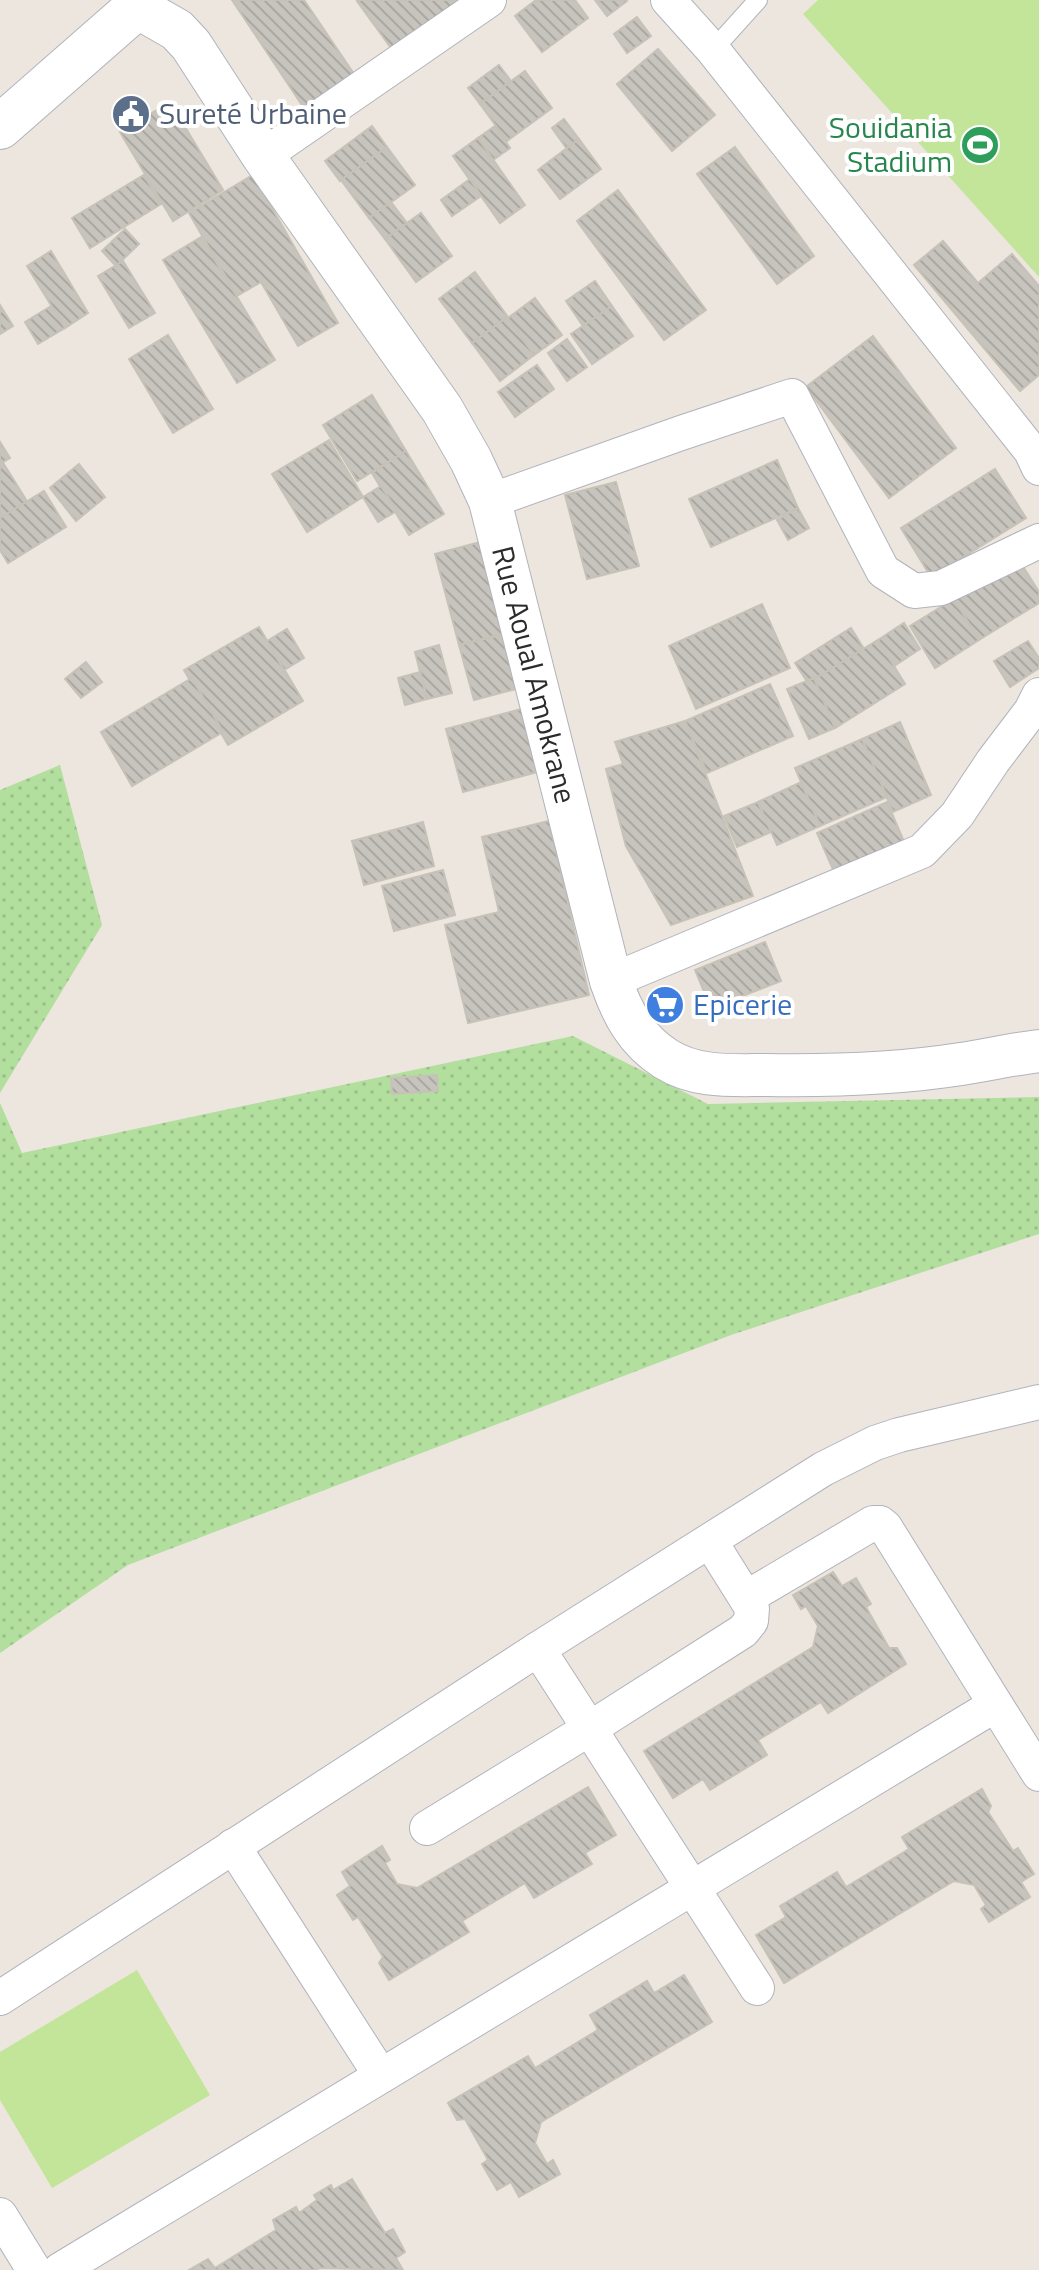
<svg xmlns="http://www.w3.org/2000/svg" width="1039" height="2270" viewBox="0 0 1039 2270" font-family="'Titillium Web',sans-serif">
<defs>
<pattern id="grass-dots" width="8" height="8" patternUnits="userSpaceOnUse" patternTransform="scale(2)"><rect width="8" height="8" fill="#b2df9e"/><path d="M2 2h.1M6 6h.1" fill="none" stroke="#99c088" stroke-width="1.8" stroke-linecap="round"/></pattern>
<pattern id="building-back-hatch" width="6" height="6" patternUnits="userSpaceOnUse" patternTransform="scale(2)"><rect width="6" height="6" fill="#c7c3bd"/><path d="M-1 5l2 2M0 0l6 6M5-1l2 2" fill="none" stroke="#aba8a3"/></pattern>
</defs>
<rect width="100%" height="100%" fill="#ece6de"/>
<!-- grass -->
<g fill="url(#grass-dots)">
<path d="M60,765L102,925L0,1093V790Z"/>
<path d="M573,1036L708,1104L1039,1097V1234L731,1335L128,1565L0,1653V1103L22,1153Z"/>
</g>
<!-- pitch -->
<g fill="#c3e59a">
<path d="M818,0H1039V277L803,14Z"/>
<path d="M137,1970L210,2095L52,2188L0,2100V2052Z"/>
</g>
<!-- building -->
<g fill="url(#building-back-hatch)" stroke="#c7c2b7" stroke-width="2">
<path d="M232,0H304L354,74L304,108Z"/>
<path d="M359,0H460L399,59L357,1Z"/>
<path d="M536,0H575L588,18L542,52L515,16Z"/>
<path d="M595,0H626L627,1L607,16Z"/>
<path d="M637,17L651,36L627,53L614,34Z"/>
<path d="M658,49L715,115L672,151L617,84Z"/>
<path d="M499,65L511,81L480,104L468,88Z"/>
<path d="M525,71L552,108L507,141L480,104Z"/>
<path d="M170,102L223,190L173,221L120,132Z"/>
<path d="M564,119L579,139L567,149L552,128Z"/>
<path d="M372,126L387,147L340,181L325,161Z"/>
<path d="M495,126L510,148L493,160L478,138Z"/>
<path d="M478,138L525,205L500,223L453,156Z"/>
<path d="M579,139L601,169L560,199L538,170Z"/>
<path d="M387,147L415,185L369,218L341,180Z"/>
<path d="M735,147L814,256L777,284L697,174Z"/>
<path d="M144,175L161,204L90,248L72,218Z"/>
<path d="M253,175L338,323L298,346L261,282L237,296L189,213Z"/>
<path d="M470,179L481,196L452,216L441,200Z"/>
<path d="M618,190L706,310L664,340L577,221Z"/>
<path d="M391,202L407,223L385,239L369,218Z"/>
<path d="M421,213L452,256L416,282L385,239Z"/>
<path d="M125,229L139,244L116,266L102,251Z"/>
<path d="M201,237L275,360L237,383L163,260Z"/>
<path d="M943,241L978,283L1012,254L1039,286V375L1020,391L914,265Z"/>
<path d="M51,251L88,313L65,328L27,266Z"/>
<path d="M123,261L155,313L129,328L98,276Z"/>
<path d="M475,272L508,317L472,343L439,299Z"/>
<path d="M595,281L612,306L583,326L566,301Z"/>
<path d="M535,298L562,335L534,355L508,318Z"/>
<path d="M0,305L13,326L0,334Z"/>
<path d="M51,306L65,328L38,344L25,322Z"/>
<path d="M612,306L633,336L592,364L571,334Z"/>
<path d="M507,317L534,355L500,381L472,343Z"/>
<path d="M168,335L213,409L173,433L129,359Z"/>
<path d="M873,336L956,448L889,498L806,387Z"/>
<path d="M567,339L587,367L567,381L548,353Z"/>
<path d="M537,365L554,389L515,417L498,392Z"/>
<path d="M372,395L406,451L357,481L323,425Z"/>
<path d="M329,440L363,497L307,532L272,474Z"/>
<path d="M0,442L10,458L0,464Z"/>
<path d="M406,451L444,514L409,535L372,473Z"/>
<path d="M777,460L798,508L711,547L689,499Z"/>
<path d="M2,461L28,503L0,520V463Z"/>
<path d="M79,464L105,497L76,521L50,488Z"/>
<path d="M995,469L1026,518L931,577L901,528Z"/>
<path d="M616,482L639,566L587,579L565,495Z"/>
<path d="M381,486L397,511L378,522L363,497Z"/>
<path d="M44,491L66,527L8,563L0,550V518Z"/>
<path d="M798,508L809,528L788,540L777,520Z"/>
<path d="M484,541L509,632L459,645L435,554Z"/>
<path d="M1019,560L1039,592V603L979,640L954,600Z"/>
<path d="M954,599L979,640L935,668L910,626Z"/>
<path d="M762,604L790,668L696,709L669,646Z"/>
<path d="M904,623L920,649L894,666L878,640Z"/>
<path d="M259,627L303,701L228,745L184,670Z"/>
<path d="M851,628L864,649L808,683L795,663Z"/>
<path d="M287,629L304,658L284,670L267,641Z"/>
<path d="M502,635L516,689L474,700L459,645Z"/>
<path d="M878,640L905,684L835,728L808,683Z"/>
<path d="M1028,641L1039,658V668L1010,687L994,661Z"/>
<path d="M439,645L452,693L427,699L415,652Z"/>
<path d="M86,662L102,682L81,698L65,679Z"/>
<path d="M420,672L427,699L405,705L398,678Z"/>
<path d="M192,678L223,732L132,786L101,732Z"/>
<path d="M814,678L835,728L809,739L787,689Z"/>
<path d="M770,684L793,736L707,773L685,721Z"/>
<path d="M525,708L541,771L463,792L446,729Z"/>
<path d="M685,721L753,896L671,925L626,846L606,769L623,764L615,742Z"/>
<path d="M900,722L931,795L893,812L862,739Z"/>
<path d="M862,739L887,797L820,826L795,768Z"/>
<path d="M801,782L820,826L777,845L758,802Z"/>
<path d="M758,802L771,832L737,847L724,816Z"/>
<path d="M887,802L905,844L835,874L817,833Z"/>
<path d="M549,821L589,995L468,1023L445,925L499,912L482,837Z"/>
<path d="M423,822L434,866L364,885L352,841Z"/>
<path d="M443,870L455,915L394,931L382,886Z"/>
<path d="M765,942L781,981L711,1008L695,970Z"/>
<path d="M437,1075L438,1091L392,1094L391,1078Z"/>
<path d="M833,1572L842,1586L856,1578L871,1604L866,1607L889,1648H897L906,1664L828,1713L821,1702L758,1740L767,1755L710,1790L703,1779L673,1798L644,1751L813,1647L818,1626L806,1606L801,1609L793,1595Z"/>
<path d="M588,1787L616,1835L585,1853L592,1864L534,1898L525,1883L462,1921L469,1932L389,1980L379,1963L383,1957L358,1917L353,1920L337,1895L350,1886L342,1872L382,1846L390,1860L385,1863L397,1884L417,1888Z"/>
<path d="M982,1789L991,1806L988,1812L1013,1851L1018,1848L1034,1874L1021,1882L1030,1897L989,1922L981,1909L986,1905L974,1885L954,1881L784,1983L756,1935L786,1917L780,1906L837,1872L846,1887L909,1849L902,1837Z"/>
<path d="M684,1975L712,2022L541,2122L535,2143L547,2164L553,2160L560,2174L519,2197L511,2182L497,2190L482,2164L488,2160L465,2119L457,2120L448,2103L528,2056L535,2068L598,2030L590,2015L647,1981L654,1993Z"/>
<path d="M352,2179L385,2233L393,2229L405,2252L396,2258L403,2270L319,2268L316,2270H189L208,2259L215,2268L276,2230L273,2220L296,2207L299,2213L317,2200L314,2195L331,2185L333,2190Z"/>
</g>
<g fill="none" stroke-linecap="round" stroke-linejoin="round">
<defs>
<path id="service" d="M713,50L758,0"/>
<g id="minor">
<path d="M668,0L713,50L1031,451L1039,468"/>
<path d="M263,156L489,0"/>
<path d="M490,501L681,433L792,396L883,571L914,591L941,588L1039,541"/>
<path d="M611,981L922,851L957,815L993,761L1031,711L1039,695"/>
<path d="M746,1598L873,1523H880L885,1527L1039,1774"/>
<path d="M538,1649L757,1988"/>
<path d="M427,1828L589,1729L743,1631L751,1621L752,1608L710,1541"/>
<path d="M233,1846L381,2076"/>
<path d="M0,1998L538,1649L823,1469L875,1443L899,1435L1039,1402"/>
<path d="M0,2215L34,2270"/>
<path d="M60,2270L995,1705"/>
</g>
<g id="tertiary">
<path id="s1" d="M137,7L177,30L191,45L263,156L442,409L471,460L490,501L611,981C622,1013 636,1040 666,1059C696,1078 732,1075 766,1075C831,1076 897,1074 961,1064C987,1060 1013,1054 1039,1051"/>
</g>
<path id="secondary" d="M0,127L137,7V0"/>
</defs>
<!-- service casing -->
<use href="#service" stroke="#b1b3bd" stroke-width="20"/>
<!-- minor casing -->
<use href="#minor" stroke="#b1b3bd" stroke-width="36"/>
<!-- tertiary casing -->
<use href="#tertiary" stroke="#b1b3bd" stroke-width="44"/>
<!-- secondary casing -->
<use href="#secondary" stroke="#b1b3bd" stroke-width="46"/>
<!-- service -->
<use href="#service" stroke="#fff" stroke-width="18"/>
<!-- minor -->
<use href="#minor" stroke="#fff" stroke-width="34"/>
<!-- tertiary -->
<use href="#tertiary" stroke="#fff" stroke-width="42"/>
<!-- secondary -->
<use href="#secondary" stroke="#fff" stroke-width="44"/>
</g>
<!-- icons -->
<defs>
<symbol id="civic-disc" viewBox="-11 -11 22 22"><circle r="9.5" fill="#5c6f8a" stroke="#fff"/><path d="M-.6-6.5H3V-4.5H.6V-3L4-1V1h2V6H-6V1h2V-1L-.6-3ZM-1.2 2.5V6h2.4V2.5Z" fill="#fff"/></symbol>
<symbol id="stadium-disc" viewBox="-11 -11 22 22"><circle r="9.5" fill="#2e9e5b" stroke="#fff"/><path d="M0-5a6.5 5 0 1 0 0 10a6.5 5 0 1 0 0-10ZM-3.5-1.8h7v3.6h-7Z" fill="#fff"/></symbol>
<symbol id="supermarket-disc" viewBox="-11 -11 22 22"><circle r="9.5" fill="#3f7fe0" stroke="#fff"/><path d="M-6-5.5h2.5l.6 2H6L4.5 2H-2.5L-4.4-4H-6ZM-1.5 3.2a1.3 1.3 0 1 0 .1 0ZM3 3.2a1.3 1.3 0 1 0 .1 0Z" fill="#fff"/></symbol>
</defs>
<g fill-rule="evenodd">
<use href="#civic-disc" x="109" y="92" width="44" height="44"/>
<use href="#stadium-disc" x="958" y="123" width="44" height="44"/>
<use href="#supermarket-disc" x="643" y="983" width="44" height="44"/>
</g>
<g text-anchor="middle" stroke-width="8" stroke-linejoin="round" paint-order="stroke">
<!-- service labels -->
<g font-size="30" fill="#4e5e75" stroke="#fff" text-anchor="start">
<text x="159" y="124">Sureté Urbaine</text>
</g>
<!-- leisure labels -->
<g font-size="30" fill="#27864d" stroke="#fff" text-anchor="end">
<text x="952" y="138">Souidania<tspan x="952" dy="34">Stadium</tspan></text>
</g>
<!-- street labels -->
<g font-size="30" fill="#2b2b2b" stroke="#fff">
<text dy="10" stroke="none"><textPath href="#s1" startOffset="792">Rue Aoual Amokrane</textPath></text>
</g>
<!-- shop labels -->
<g font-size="30" fill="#366cbe" stroke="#fff" text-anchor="start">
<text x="693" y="1015">Epicerie</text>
</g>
</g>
</svg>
